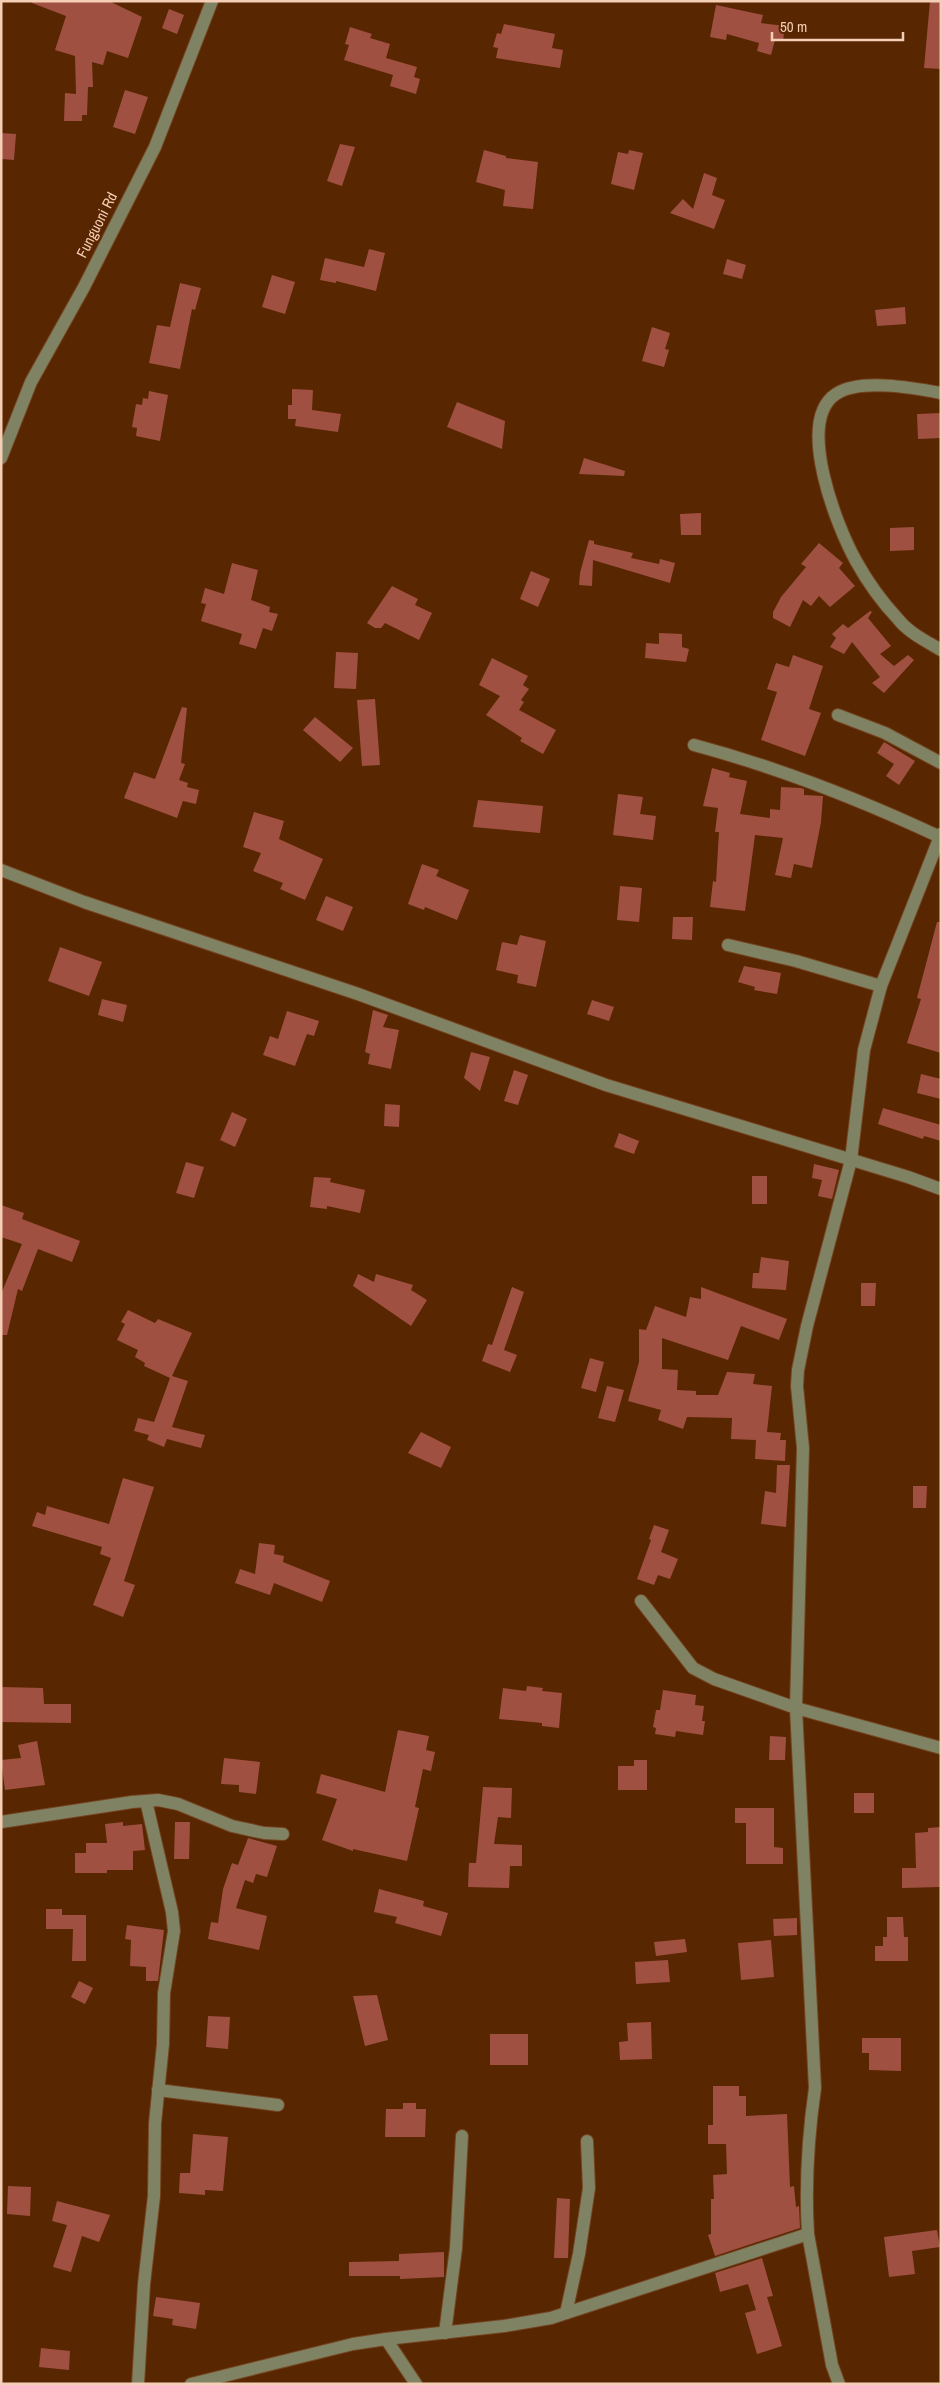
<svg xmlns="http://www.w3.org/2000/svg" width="942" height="2385" viewBox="0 0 942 2385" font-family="'Archivo Narrow',sans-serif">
<rect width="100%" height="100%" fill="#582600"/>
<!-- building -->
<g fill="#a05041">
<path d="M32,1H109L142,17L128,58L107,51L103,65L92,62L93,87H88L87,115H82V121H64L65,93L76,94L75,56L55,50L66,16L32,3Z"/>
<path d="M930,1H941V69L924,68Z"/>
<path d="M716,5L763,15L761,23L785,26L783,41L775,40L771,55L757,51L759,43L727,34L726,40L710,37Z"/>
<path d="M169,9L184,15L177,34L162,28Z"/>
<path d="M504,24L555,34L552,48L563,50L560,68L496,58L498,48L493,47L497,33L501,34Z"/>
<path d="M350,27L372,34L370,38L390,44L386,58L417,67L414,77L420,79L416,94L390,86L393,75L344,60L349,45L345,44Z"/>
<path d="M125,90L148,97L135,134L113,127Z"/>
<path d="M1,133L16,134L14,160L1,159Z"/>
<path d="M340,144L355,147L342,186L327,181Z"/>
<path d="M484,150L506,156V158L538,162L533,209L503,206L505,190L476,182Z"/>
<path d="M629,150L643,153L634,190L611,184L618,152L628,154Z"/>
<path d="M704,173L717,178L712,195L725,200L714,229L670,213L683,199L693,209Z"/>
<path d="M369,249L385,253L376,291L336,281V283L320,280L325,258L364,267Z"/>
<path d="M727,259L746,265L742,279L723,274Z"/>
<path d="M272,275L295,282L285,314L262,307Z"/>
<path d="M180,283L201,288L195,310L192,309L180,369L149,363L157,325L170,327Z"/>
<path d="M905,307L906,324L877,326L875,310Z"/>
<path d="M652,327L670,333L665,349L669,350L664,367L642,361Z"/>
<path d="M292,389L313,390L312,410L341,414L338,432L295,426L296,419H288V405H292Z"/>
<path d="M149,391L168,395L160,441L136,436L137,428L132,427L136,404L142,405L143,398L148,399Z"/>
<path d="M457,402L505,421L502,449L447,427Z"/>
<path d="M941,413V438L918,439L917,414Z"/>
<path d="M584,458L625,471L624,476L579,474Z"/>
<path d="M701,513V535H681L680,514Z"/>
<path d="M914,527V550L890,551V528Z"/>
<path d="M589,540L594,541V544L633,553L631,558L659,564L660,559L675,563L670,583L593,560L592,586L579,585L580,573Z"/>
<path d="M819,543L843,563L839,568L855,586L830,607L819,596L811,606L803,600L790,627L773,618V612L781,597L806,567L801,564Z"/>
<path d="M232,563L258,570L251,600L270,607L269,612L278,614L272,631L263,628L256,649L239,644L242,634L201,621L206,604L201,603L205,588L224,594Z"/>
<path d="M531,571L550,579L538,607L520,599Z"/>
<path d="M392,586L418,599L415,605L432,613L419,640L385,623L381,628H375L367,623Z"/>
<path d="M870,611L872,612L868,618L891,646L880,654L894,666L908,655L914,660L884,693L872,683L880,677L852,642L844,654L830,647L836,638L832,634L843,624L848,628Z"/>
<path d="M659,633L682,634V647L689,649L686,662L645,658L646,643L659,644Z"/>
<path d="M336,652L358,653L356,689L334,688Z"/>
<path d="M793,655L823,666L809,709L821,713L805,756L761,740L777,692L767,689L776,663L789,667Z"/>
<path d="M492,658L528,676L523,685L529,689L521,700L524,702L519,710L556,730L543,754L520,741L522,738L486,715L500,696L479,685Z"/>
<path d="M375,699L380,765L362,766L357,700Z"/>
<path d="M182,707L187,708L181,763L185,764L179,780L188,783L187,787L199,790L196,804L183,801L177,818L124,798L134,772L155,779Z"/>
<path d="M315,717L353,748L340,762L303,730Z"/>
<path d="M884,742L915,761L899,785L886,776L894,764L877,753Z"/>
<path d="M712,768L730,773L729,777L747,781L740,814L770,818V809L780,810L781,787L801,788L804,789V795L823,796L821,822L812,868L794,864L791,878L775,875L783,838L755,835L745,911L710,907L713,881L716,882L719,832H715L718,808L703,806Z"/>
<path d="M618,794L643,797L640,814L656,816L653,840L613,835Z"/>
<path d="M478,800L543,806L540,833L473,827Z"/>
<path d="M254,812L284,821L279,839L323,859L305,900L280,889L283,883L253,871L261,853L243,847Z"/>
<path d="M422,864L439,870L436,876L469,890L457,920L425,907L424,910L408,904Z"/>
<path d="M620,886L642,888L639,922L617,920Z"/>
<path d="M326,896L353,907L343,931L316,920Z"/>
<path d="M673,917H693L692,940L672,939Z"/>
<path d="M937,922H941V1053L907,1043L921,999L917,998Z"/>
<path d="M520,935L546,941L536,987L517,983L518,975L496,970L502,942L517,945Z"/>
<path d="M60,947L102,962L89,996L48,981Z"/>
<path d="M744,966L781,973L777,994L754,990L755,987L738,982Z"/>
<path d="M102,999L127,1005L123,1022L98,1015Z"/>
<path d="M592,1000L614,1007L609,1021L587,1014Z"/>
<path d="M373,1010L388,1015L383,1027L399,1030L391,1069L368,1064L370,1054L365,1052Z"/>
<path d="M287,1011L319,1021L314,1036L307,1034L295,1066L263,1055L270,1036L278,1039Z"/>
<path d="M471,1052L490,1057L480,1091L464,1078Z"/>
<path d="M514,1070L528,1075L518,1105L504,1101Z"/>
<path d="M921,1074L941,1079V1099L917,1093Z"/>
<path d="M385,1104L400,1105L399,1127L384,1126Z"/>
<path d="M883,1108L941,1125V1141L924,1136L923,1139L878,1124Z"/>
<path d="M232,1112L247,1119L235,1147L220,1140Z"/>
<path d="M619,1133L639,1141L634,1154L614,1147Z"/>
<path d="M186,1162L204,1167L194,1198L176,1193Z"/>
<path d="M814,1164L839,1170L832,1199L818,1196L822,1180L812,1178Z"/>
<rect x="752" y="1176" width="15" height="28"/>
<path d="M314,1177L331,1178L330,1182L365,1190L360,1213L327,1206V1209L310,1207Z"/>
<path d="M1,1205L24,1213L22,1219L80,1241L72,1262L38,1249L22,1291L18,1289L7,1335H1V1294L22,1244L1,1237Z"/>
<path d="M761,1257L789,1261L786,1290L752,1288L753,1273H759Z"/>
<path d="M358,1274L374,1282L376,1274L413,1285L411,1290L427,1300L411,1326L353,1286Z"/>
<path d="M861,1283H876L875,1306H861Z"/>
<path d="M512,1287L524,1292L504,1350L517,1355L510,1372L482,1361L488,1344L492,1345Z"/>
<path d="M701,1287L787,1319L779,1340L741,1326L728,1360L662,1338V1369L678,1370L677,1390L696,1391V1395H718L727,1372L755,1374L753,1384L772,1386L767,1432L781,1433L780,1440H786L785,1461L755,1459L756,1440L731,1439L732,1418L687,1417L683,1429L658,1420L661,1410L628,1401L639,1362V1329L646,1330L655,1306L686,1317L690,1297L701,1299Z"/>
<path d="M128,1310L155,1323L158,1319L192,1333L172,1376L188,1381L172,1427L205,1435L201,1448L167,1439L164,1447L147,1440L149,1435L134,1431L138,1418L154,1422L170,1378L144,1366L145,1363L135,1357L138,1350L117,1340L125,1324L121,1322Z"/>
<path d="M590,1358L604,1362L596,1392L581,1388Z"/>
<path d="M607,1386L624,1390L615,1422L598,1418Z"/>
<path d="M421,1432L451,1447L441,1468L408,1453Z"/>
<path d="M777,1465H790L786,1527L761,1524L765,1491L776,1493Z"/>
<path d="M123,1478L154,1487L124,1581L135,1585L123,1617L93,1605L111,1558L100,1554L102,1547L32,1526L37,1512L45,1515L47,1506L109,1524Z"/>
<path d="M913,1486H927L926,1508H913Z"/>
<path d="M654,1525L669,1530L661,1552L678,1559L670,1579L658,1575L654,1585L637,1579L651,1540L649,1539Z"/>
<path d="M259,1543L275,1545L274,1554L284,1556L283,1562L330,1581L322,1602L274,1583L270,1595L235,1583L240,1569L255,1574Z"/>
<path d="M527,1686L543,1688L542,1691L562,1693L559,1728L542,1726V1723L499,1719L503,1688L526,1691Z"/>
<path d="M1,1687L43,1688L44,1704H71V1723L1,1722Z"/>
<path d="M663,1690L696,1695L695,1705L704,1706L702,1721H705L703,1735L676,1731L675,1737L655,1734L656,1728L653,1727L656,1710H660Z"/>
<path d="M398,1730L429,1736L426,1750L435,1752L431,1771L423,1769L415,1807L419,1808L407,1861L353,1849V1851L322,1840L337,1799L316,1793L321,1774L385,1792Z"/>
<path d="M770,1736L786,1737L785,1760H769Z"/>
<path d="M37,1741L45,1785L5,1790L1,1760L21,1758L18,1745Z"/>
<path d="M224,1758L260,1762L256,1794L239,1792V1785L221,1784Z"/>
<path d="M634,1760H647V1790H618V1766H634Z"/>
<path d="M483,1787L512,1788L511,1818L498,1817L494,1844L522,1845V1866H510L509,1888L468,1887L469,1863H476Z"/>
<rect x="854" y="1793" width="20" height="20"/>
<path d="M735,1808H774V1847L783,1848V1864H746V1823H735Z"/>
<path d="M123,1822V1826L142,1824L145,1850L133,1851V1870H107V1873H75V1853H86V1843H107L105,1824Z"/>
<path d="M175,1822H190L189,1859H174Z"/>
<path d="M941,1827V1887L902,1888V1868H916L915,1833L928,1832V1828Z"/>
<path d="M248,1838L277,1846L267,1877L256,1874L253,1883L245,1880L236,1908L267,1916L259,1950L208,1939L211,1922L218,1923L223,1889L232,1863L238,1865Z"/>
<path d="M379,1889L424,1901L423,1906L448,1913L441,1936L395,1923L397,1917L374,1912Z"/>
<path d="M46,1909H62V1915H86V1961H72L73,1929H46Z"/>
<path d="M887,1917H903L904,1937H908V1961H875V1946H883V1937H887Z"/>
<path d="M797,1918V1935L774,1936L773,1919Z"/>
<path d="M127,1925L164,1930L158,1981H146V1967L130,1966L131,1940L125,1939Z"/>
<path d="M685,1939L687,1952L656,1956L654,1942Z"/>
<path d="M771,1940L774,1977L741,1980L738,1943Z"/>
<path d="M668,1960L670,1982L636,1984L635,1962Z"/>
<path d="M79,1981L93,1988L85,2004L71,1997Z"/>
<path d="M377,1995L388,2040L365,2046L353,1996Z"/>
<path d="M208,2016L230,2017L228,2049L206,2047Z"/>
<path d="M651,2022L652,2059L620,2060L619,2042L628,2041L627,2023Z"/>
<rect x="490" y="2034" width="38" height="31"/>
<path d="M862,2038H901V2071L869,2070V2053H862Z"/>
<path d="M713,2086H739V2096H746V2116L787,2114L790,2187L794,2186L796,2207L799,2206L800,2228L715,2256L708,2235L711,2234V2199H714L713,2175L727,2174L726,2144H708V2125H713Z"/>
<path d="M403,2103H416V2109H426L425,2137H385L386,2109H403Z"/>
<path d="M193,2134L228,2137L223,2191L205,2190V2195L179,2193L180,2173H190Z"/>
<path d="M8,2186L31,2187L30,2216L7,2214Z"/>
<path d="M557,2198L570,2199L568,2258H554Z"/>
<path d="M57,2201L110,2215L99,2242L82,2236L71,2272L53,2267L67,2225L52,2221Z"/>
<path d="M937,2230L940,2247L912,2251L915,2274L889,2277L884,2237Z"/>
<path d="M444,2252V2277L400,2279V2276H349V2262L399,2261V2254Z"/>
<path d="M762,2258L773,2296L767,2297L782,2346L757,2354L745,2313L756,2310L748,2284L720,2292L715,2273Z"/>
<path d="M156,2297L200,2303L196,2329L172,2325L173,2319L153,2316Z"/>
<path d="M41,2348L70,2351L69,2370L39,2367Z"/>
</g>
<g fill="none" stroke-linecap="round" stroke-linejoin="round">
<defs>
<g id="minor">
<path d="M941,393C914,388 860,378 836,394C795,421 837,527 856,561C867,581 882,602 898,619C909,633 926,641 941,650"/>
<path d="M1,458L31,382L84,287L155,147L212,1"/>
<path d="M838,715L885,733L941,763"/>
<path d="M694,745C780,768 859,799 940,837"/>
<path d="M1,870L84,902L358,994L606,1085L908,1177L941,1189"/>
<path d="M728,945L796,961L881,986"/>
<path d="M641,1601L693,1668L714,1679L796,1708L941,1748"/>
<path d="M1,1822L132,1802L158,1800L178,1804L232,1826L264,1833L283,1834"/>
<path d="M158,2090L278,2105"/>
<path d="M808,2234L832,2365L839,2384"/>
<path d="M566,2313L579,2254L589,2188L587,2141"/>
<path d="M445,2333L456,2248L462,2136"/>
<path d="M386,2339L504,2326L551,2318L808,2234C805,2185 808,2137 815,2088L796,1708L803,1448L797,1386L798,1370L807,1326L851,1160L864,1050L881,986L941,834"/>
<path d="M138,2384L144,2284L154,2196L155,2123L163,2044L164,1993L174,1931L172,1912L146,1801"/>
<path d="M191,2384L353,2344L386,2339L416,2384"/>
</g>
</defs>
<!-- minor casing -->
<use href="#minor" stroke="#744421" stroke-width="14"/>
<!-- minor -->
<use href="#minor" stroke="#808363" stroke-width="12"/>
</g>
<g text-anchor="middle" stroke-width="4" stroke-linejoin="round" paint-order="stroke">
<!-- street labels -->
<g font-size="15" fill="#f5ceb6" stroke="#582600">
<text transform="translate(97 225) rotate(-63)" y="5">Funguoni Rd</text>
</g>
</g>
<!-- border -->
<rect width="942" height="2385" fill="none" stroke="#f5ceb6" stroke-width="5"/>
<!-- scale -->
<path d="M772 32v8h131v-8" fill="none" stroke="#f5ceb6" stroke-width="2.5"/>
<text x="780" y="32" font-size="15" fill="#f5ceb6" stroke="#582600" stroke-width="4" paint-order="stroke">50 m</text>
</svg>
